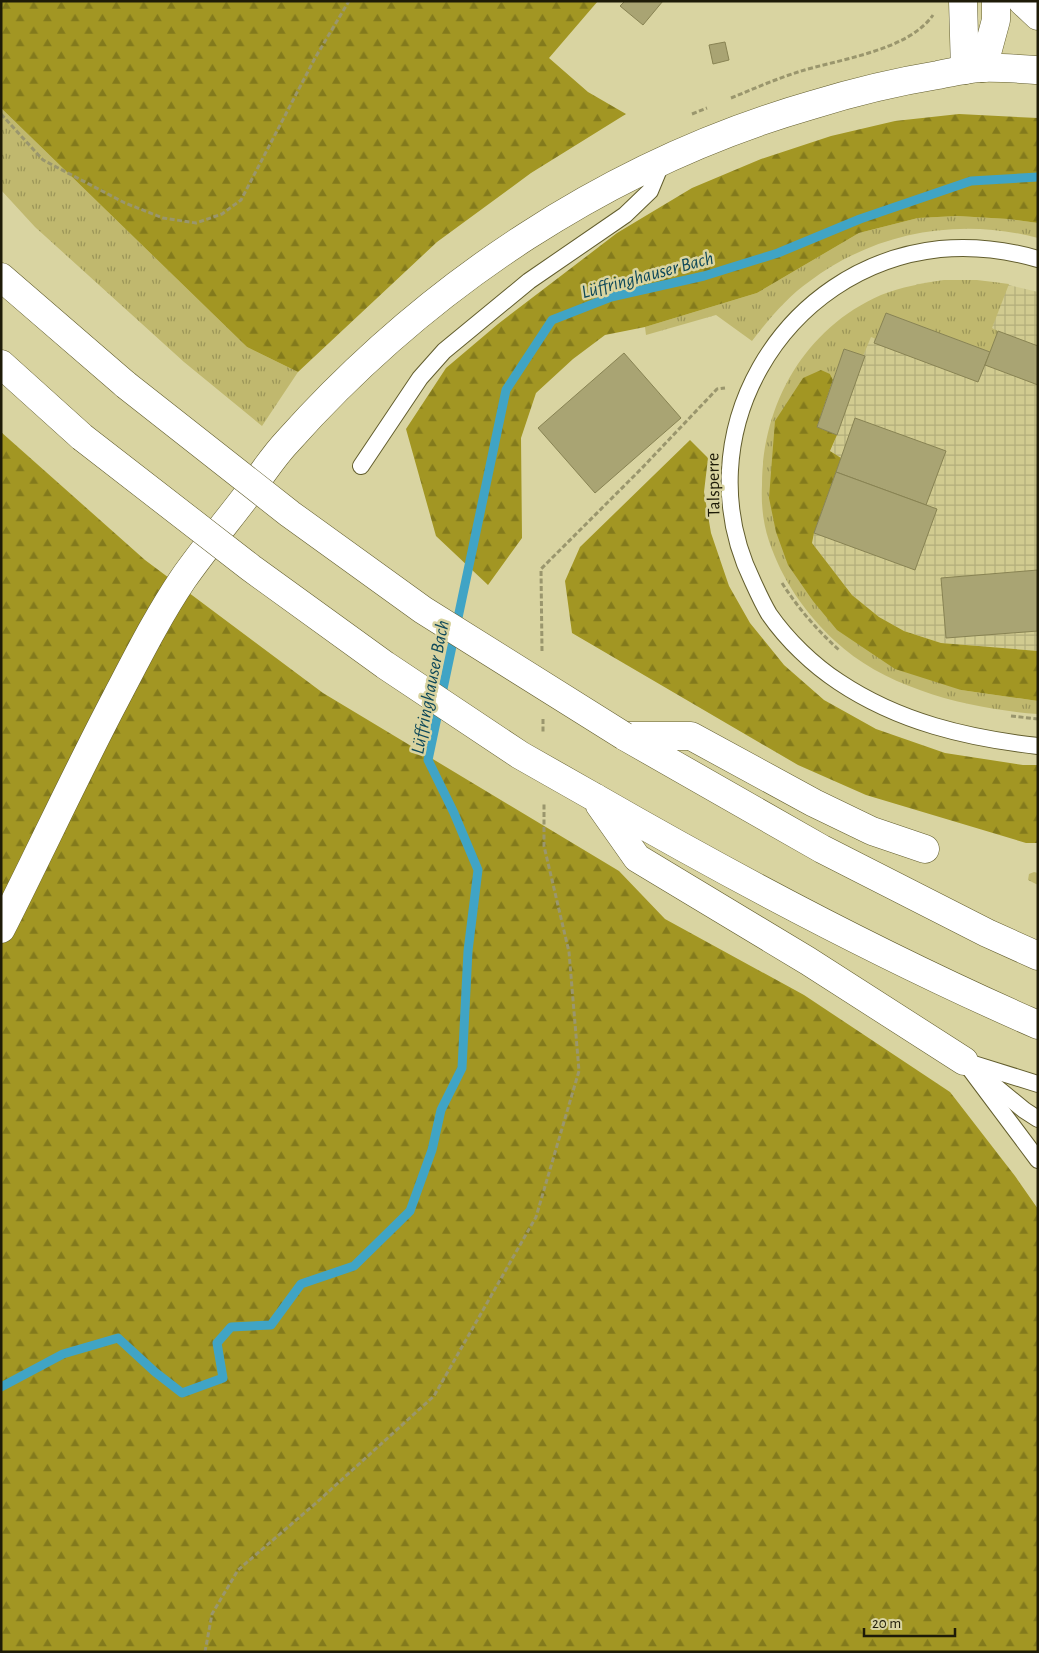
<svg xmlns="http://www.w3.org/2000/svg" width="1039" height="1653" viewBox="0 0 1039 1653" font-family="'Alegreya Sans',sans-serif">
<defs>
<pattern id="industrial-grid" width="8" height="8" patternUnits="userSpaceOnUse" patternTransform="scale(1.25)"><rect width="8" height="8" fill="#d1cb90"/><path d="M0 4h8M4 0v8" fill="none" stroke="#b3ae7b"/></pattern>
<pattern id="grass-tufts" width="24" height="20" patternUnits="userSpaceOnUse" patternTransform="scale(1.25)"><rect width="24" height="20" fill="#c0b86e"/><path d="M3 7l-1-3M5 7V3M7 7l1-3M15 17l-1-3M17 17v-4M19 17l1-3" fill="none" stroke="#9b9558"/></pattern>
<pattern id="forest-firs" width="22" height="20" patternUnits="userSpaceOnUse" patternTransform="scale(1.25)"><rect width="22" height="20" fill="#a29623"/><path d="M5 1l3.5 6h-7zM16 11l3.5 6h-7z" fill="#837a1c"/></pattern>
</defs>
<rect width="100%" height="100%" fill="#d9d4a1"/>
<!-- industrial -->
<path fill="url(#industrial-grid)" d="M944,280L996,282L1038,292V651L941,643L904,631L879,617L852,595L812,543L830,452L837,435L817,427L844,349L861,332L876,339L886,313L917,284Z"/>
<!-- grass -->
<g fill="url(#grass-tufts)">
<path d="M1,108L247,347L298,372L262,426L184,362L35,227L1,190Z"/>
<path d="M957,216L1008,219L1038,223V238C959,217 875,232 810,281C787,297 769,319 752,341L716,315L646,335L645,327L757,293L859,233L918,218Z"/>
<path d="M944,280H977L1009,284L992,328L998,331L990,352L886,313L876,339L871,337L863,356L844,349L833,380L830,374L776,532L961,690L1038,701V714C970,709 886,689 835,641C805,613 782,580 769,541C763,523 761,504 762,485C762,404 805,328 881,295C901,287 923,283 944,280Z"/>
<path d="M1034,872L1038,873V885L1028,880L1029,874Z"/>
</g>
<!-- forest -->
<g fill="url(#forest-firs)">
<path d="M1,1H598L549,58L588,92L626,114L531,173L437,242L298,372L247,347L1,108Z"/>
<path d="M959,114L1038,118V223L1008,219L957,216L918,218L859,233L757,293L645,327L605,335L573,359L536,393L521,438L522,538L488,585L436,536L406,429L446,368L498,324L617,233L692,188L761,159L831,136L895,121Z"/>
<path d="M821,370L830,374L833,380L817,427L837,435L830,451L841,458L814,533L812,543L852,595L879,617L904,631L941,643L1038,651V701L961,690L895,669L837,630L813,601L788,565L776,532L769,498L775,421L803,378Z"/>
<path d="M1,432L145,560L323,693L619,871L665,919L804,995L950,1092L1015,1176L1038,1209V1652H1Z"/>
<path d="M690,440L708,458L704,492L711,533L729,586L750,623L784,665L824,700L876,729L945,753L1023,765H1038V843H1026L866,795L798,765L572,633L565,581L580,547Z"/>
</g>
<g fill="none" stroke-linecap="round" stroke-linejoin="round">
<!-- stream -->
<path stroke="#40a4c5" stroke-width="9" d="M1,1387L63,1354L118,1338L155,1372L182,1393L223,1378L217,1343L231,1327L271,1325L301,1284L354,1266L410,1211L432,1150L441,1110L462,1068L468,951L478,870L454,813L428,760L506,390L552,320L611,297L704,276L778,253L860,219L971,181L1038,177"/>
</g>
<!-- building -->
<g fill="#a9a473" stroke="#888353">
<path d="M625,1H663L643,25L620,6Z"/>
<path d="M725,42L729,60L713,64L709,45Z"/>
<path d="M886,313L990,352L978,382L874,343Z"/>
<path d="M998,331L1038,346V385L985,365Z"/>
<path d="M844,349L865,356L837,435L817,427Z"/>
<path d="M624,353L681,418L595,493L538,428Z"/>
<path d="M855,418L946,451L926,505L836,472Z"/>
<path d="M836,472L937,509L915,570L814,533Z"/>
<path d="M1038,570V631L946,638L941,578Z"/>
</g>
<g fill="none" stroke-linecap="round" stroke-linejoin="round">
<defs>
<g id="lane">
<path d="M1038,259C1007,250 972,246 940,249C781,266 682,437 753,582C758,593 763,604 769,614C787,640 813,665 839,682C899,722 967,738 1038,746"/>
<path d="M361,466L420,378L444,351L529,281L625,215L650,191L662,162"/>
<path d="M964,1061L1038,1160"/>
<path d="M964,1061L1038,1084"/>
<path d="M985,1078L1024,1110L1038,1119"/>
</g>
<g id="secondary">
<path d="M963,1L965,70"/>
<path d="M1022,1L1038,16"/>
<path d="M983,68L996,20V1"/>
<path d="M1,929C40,852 76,774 116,698C137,658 158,616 183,579C202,552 224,525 244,499C258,480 271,459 287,442C427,285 610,163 812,105C854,92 895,82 938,75C952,72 966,69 980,68C999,67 1019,69 1038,70"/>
</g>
<g id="highway">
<path d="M1,277L126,385"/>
<path d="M1,364L82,437"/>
<path d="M624,736L822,849L987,933L1038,956"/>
<path d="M626,736H691L814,803L872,831L925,849"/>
<path d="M594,797C738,880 885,958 1038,1025"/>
<path d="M599,804L637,858L808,961L964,1061"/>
</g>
</defs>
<!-- lane casing -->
<use href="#lane" stroke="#625d2d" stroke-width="18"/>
<!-- secondary casing -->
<use href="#secondary" stroke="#625d2d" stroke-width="29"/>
<!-- highway casing -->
<use href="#highway" stroke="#625d2d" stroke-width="29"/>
<!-- path -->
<g stroke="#9a966d" stroke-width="3" stroke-dasharray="5 2.5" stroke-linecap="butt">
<path d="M731,98C753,89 776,79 798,72C839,59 908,51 933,15"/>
<path d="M1,114L43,160L125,203L163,218L196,223L222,214L241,200L315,58L349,1"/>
<path d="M692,114L707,108"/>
<path d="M782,583C798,608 817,630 839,650"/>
<path d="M542,651L541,569L642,468L717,389L725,388"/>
<path d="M1011,716L1038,719"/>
<path d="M543,719V733"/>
<path d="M205,1652L212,1614L238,1570L316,1503L434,1396L536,1217L579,1071L569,952L544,846V802"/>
</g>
<!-- lane -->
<use href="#lane" stroke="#fff" stroke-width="16"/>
<!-- secondary -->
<use href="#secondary" stroke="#fff" stroke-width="28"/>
<!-- highway -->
<use href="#highway" stroke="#fff" stroke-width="28"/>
<defs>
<g id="highway-bridge">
<path d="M126,385L290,514L423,610L624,736"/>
<path d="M82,437L251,568L385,665L520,755L594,797"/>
</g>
</defs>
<!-- highway-bridge casing -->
<use href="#highway-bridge" stroke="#625d2d" stroke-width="29" stroke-linecap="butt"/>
<!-- highway-bridge -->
<use href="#highway-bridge" stroke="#fff" stroke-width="28"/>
</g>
<g text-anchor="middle" stroke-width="5" stroke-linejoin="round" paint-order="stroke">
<!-- street labels -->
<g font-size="18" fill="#1e1b08" stroke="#d9d4a1">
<text transform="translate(713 485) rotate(-91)" y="6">Talsperre</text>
</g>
<!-- water labels -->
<g font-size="19" font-style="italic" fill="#0e4859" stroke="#d9d4a1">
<text transform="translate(647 274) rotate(-15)" y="7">Lüffringhauser Bach</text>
<text transform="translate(429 687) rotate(-79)" y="7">Lüffringhauser Bach</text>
</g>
</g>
<!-- border -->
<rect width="1039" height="1653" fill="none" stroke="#1e1b08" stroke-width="5"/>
<!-- scale -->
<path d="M864 1628v8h91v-8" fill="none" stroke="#1e1b08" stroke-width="2.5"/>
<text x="872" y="1628" font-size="15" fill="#1e1b08" stroke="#d9d4a1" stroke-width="4" paint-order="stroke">20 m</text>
</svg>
